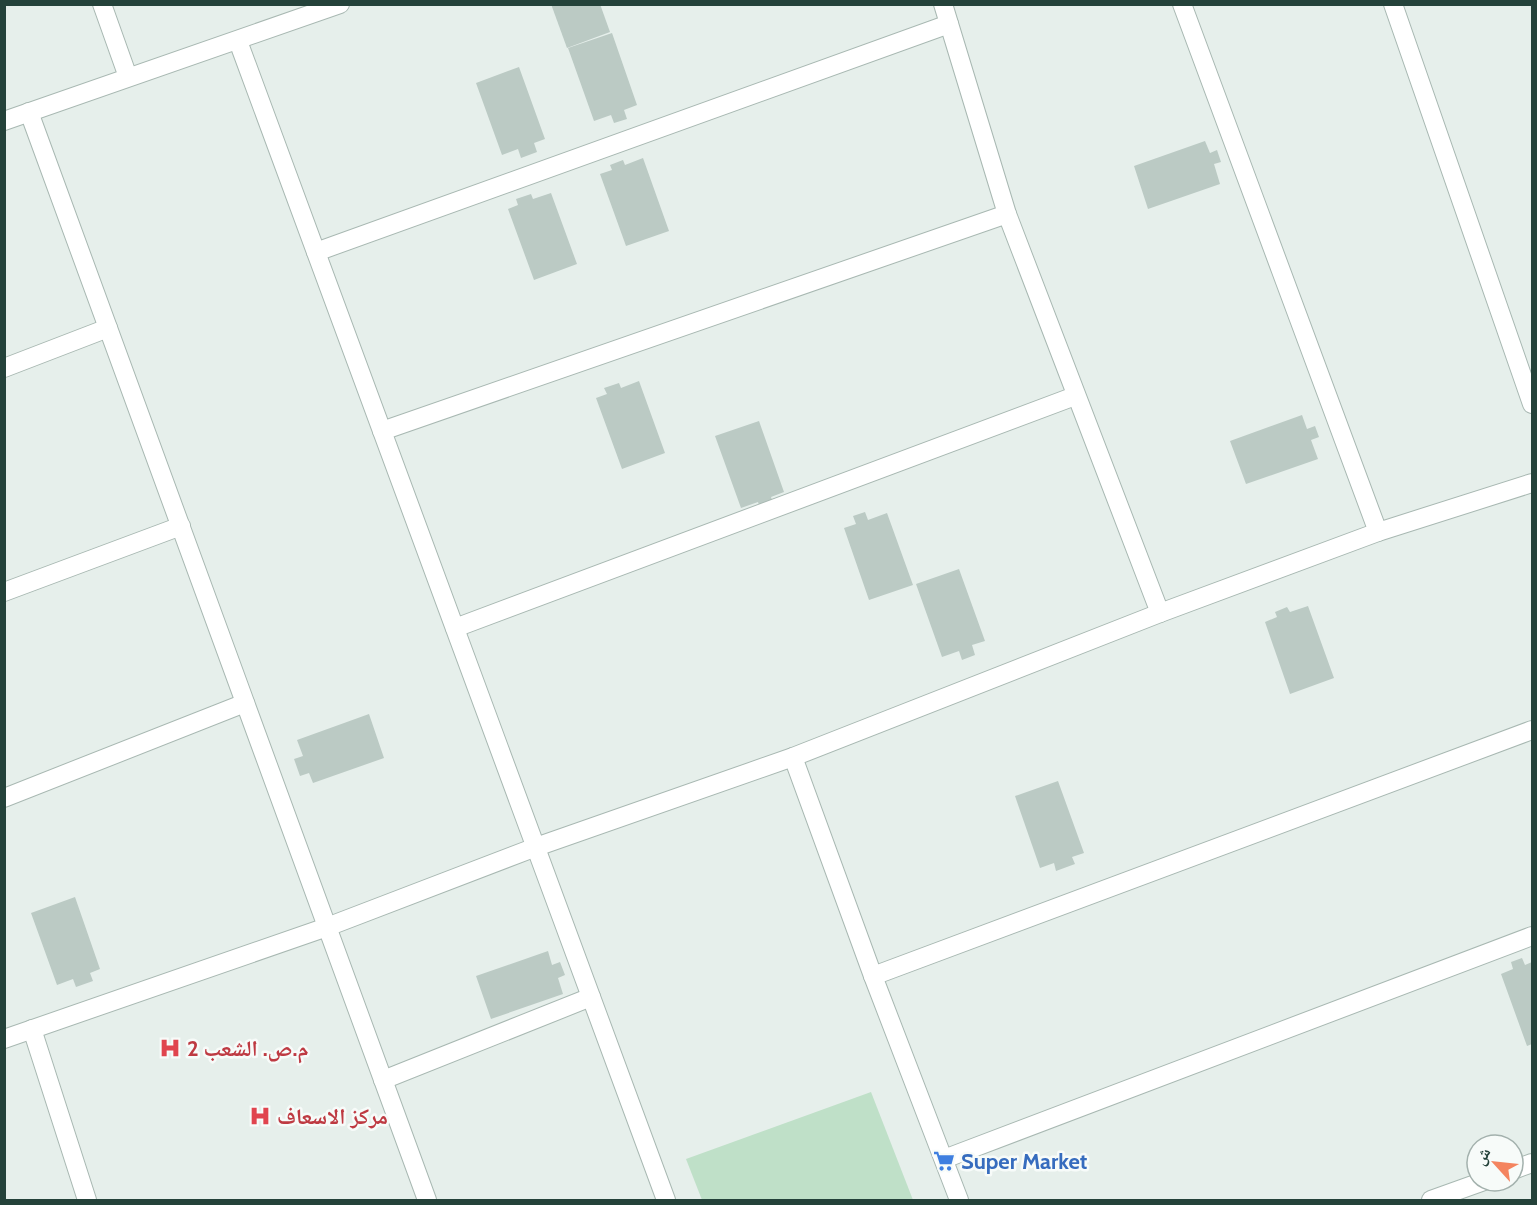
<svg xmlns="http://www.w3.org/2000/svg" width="1537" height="1205" viewBox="0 0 1537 1205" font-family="Cabin,'Noto Naskh Arabic',sans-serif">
<rect width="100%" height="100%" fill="#e6efeb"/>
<!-- green -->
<path fill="#bfe0c8" d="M871,1092L913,1200H702L686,1159Z"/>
<!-- building -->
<g fill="#bbcac4">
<path d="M551,4H600L610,32L567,48Z"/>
<path d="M612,33L637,105L624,110L627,119L614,123L611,115L594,121L568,48Z"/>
<path d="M519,67L545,139L534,143L537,152L521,158L518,149L502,155L476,83Z"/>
<path d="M1205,141L1210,153L1217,150L1221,162L1214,164L1220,184L1148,209L1134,166Z"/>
<path d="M643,158L669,231L626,246L600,174L612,170L610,165L623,160L625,165Z"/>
<path d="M551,193L577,264L534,280L508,209L518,205L516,199L531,194L533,199Z"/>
<path d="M639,381L665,453L622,469L596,398L607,394L604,388L619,383L621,388Z"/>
<path d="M1302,415L1307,429L1315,426L1319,437L1311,440L1318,459L1246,484L1230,441Z"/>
<path d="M759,421L784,492L771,497L774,506L761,511L758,502L741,508L715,436Z"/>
<path d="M865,512L868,520L887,513L913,585L869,600L844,528L856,524L853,516Z"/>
<path d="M959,569L985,641L972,645L975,655L962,660L959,651L942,657L916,584Z"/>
<path d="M1308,606L1334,678L1290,694L1265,622L1277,617L1275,612L1287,607L1290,612Z"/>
<path d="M369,714L384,758L313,783L309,773L300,776L294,759L303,756L297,740Z"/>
<path d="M1058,781L1084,853L1072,857L1075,864L1056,871L1054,863L1040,868L1015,796Z"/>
<path d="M75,897L100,969L90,973L93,981L76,987L73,979L57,985L31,913Z"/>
<path d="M548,951L552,965L560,962L565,975L558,978L563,994L491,1019L476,976Z"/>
<path d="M1522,958L1525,965L1532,962V1044L1527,1046L1501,974L1513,969L1511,962Z"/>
</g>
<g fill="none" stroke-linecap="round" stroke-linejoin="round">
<defs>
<g id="street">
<path d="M102,4L128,77"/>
<path d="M943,4L1007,214L1160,613"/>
<path d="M1182,4L1378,532"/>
<path d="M1393,4L1532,404"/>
<path d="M238,41L666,1200"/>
<path d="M29,112L427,1200"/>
<path d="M4,121L340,4"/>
<path d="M316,252L949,24"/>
<path d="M4,368L108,328"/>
<path d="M382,431L1007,214"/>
<path d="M4,592L181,526"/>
<path d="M455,628L1075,396"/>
<path d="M793,757L873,976L959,1200"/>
<path d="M4,798L245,703"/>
<path d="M873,976L1532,730"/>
<path d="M32,1029L87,1200"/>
<path d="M4,1039L327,927L536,847L793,757L1160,613L1378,532L1532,483"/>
<path d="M383,1080L591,997"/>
<path d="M944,1159L1532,936"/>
<path d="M1513,1170L1532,1163"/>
<path d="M1431,1200L1484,1181"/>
</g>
</defs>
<!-- street casing -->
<use href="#street" stroke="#a8b8b2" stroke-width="20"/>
<!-- street -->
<use href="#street" stroke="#fff" stroke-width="18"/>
</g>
<!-- icons -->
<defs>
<symbol id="hospital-bare" viewBox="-9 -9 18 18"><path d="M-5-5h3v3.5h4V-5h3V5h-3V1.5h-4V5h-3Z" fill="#e0444e" stroke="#f7fbf9" stroke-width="2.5" paint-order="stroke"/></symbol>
<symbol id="supermarket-bare" viewBox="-9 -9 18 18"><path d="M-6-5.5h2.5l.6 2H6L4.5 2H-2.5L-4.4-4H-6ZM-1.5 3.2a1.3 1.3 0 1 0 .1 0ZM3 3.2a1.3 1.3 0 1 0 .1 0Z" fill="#3f7fe0" stroke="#f7fbf9" stroke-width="2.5" paint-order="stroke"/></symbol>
</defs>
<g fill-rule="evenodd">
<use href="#hospital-bare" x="155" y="1033" width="30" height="30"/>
<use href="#hospital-bare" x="245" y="1101" width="30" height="30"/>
<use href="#supermarket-bare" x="929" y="1146" width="30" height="30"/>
</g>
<g text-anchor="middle" stroke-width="5" stroke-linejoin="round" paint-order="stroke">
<!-- health labels -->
<g font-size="22" font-weight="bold" fill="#be3a42" stroke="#f7fbf9" text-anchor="start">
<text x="187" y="1056">م.ص. الشعب 2</text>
<text x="277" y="1124">مركز الاسعاف</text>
</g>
<!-- shop labels -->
<g font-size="22" font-weight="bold" fill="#366cbe" stroke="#f7fbf9" text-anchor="start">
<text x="961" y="1169">Super Market</text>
</g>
</g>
<!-- border -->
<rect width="1537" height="1205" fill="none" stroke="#24423a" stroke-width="12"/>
<!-- north arrow -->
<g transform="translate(1495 1163) rotate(297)"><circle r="28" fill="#f7fbf9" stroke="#a3b1ad" stroke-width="1.5"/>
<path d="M0-4.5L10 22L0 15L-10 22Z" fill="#f4845f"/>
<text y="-9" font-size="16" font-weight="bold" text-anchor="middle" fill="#24423a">ش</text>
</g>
</svg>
